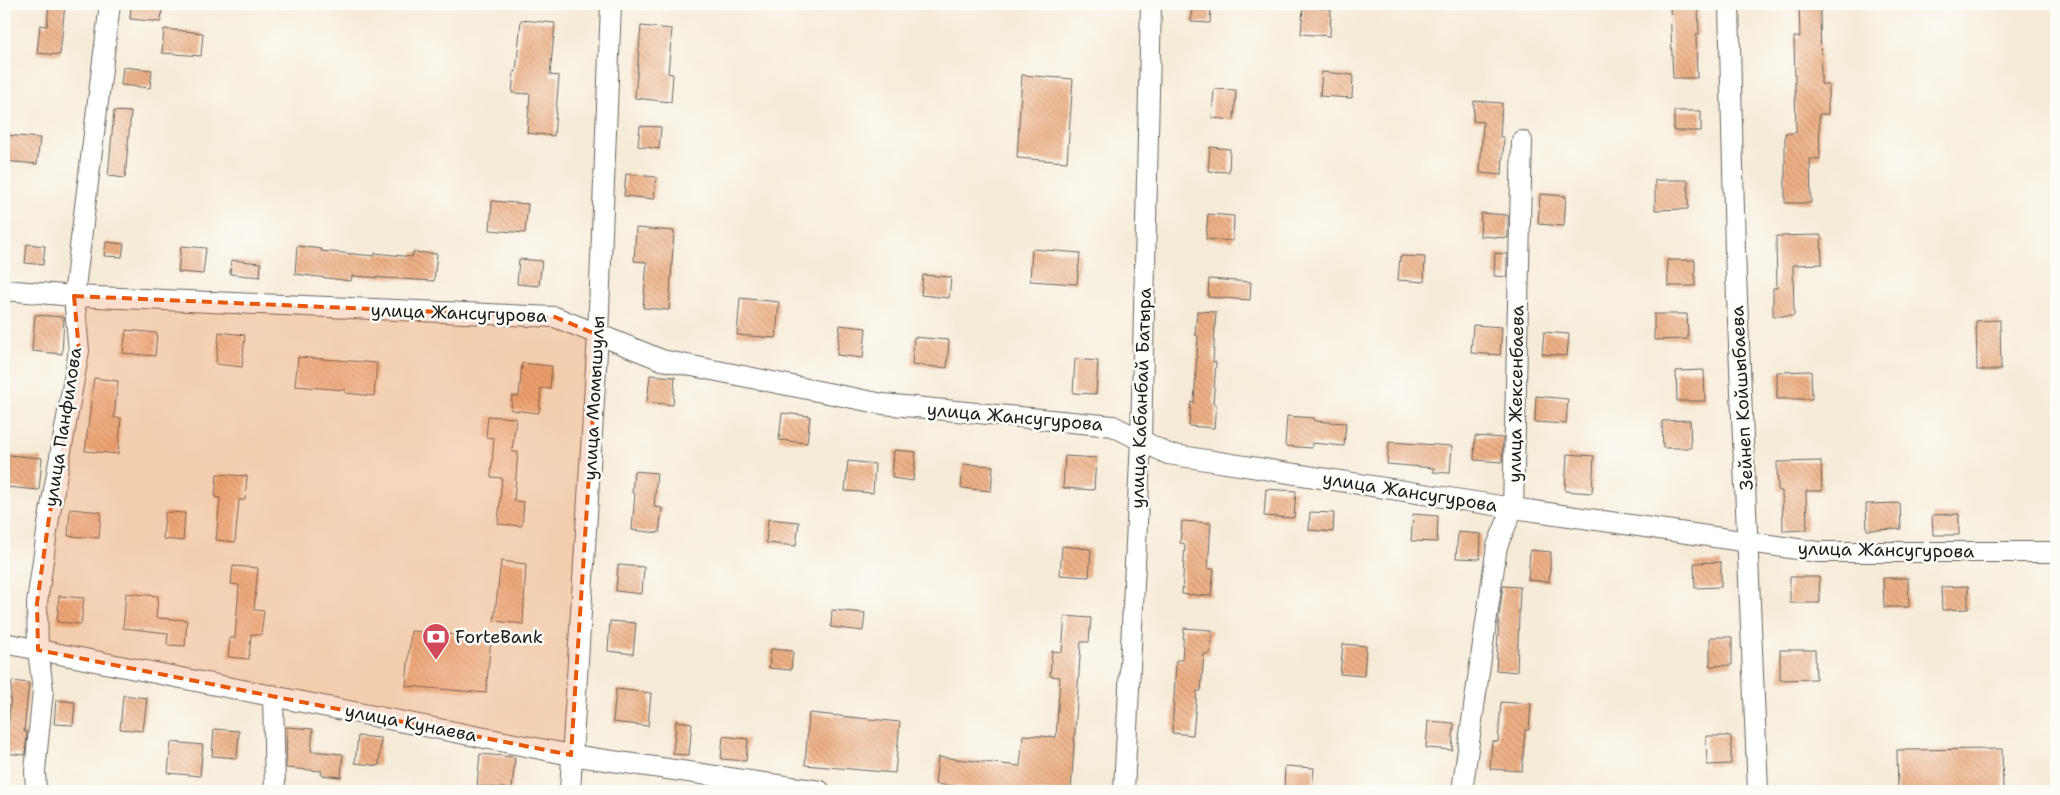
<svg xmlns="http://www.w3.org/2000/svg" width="2060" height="795" viewBox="0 0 2060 795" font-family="'Shantell Sans',sans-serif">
<defs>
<pattern id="building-back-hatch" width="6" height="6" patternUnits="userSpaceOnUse" patternTransform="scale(1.25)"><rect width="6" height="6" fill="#edb085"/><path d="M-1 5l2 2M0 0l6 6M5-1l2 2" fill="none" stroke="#cb9772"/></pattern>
</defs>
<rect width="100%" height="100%" fill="#fdfcf7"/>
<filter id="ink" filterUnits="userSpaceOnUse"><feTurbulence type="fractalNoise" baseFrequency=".02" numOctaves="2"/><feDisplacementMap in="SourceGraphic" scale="10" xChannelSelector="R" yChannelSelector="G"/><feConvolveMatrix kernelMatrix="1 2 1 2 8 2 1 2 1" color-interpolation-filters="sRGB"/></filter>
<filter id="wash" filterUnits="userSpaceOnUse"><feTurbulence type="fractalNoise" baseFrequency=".0096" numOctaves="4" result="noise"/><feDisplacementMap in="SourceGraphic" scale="20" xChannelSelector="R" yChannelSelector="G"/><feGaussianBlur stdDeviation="1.12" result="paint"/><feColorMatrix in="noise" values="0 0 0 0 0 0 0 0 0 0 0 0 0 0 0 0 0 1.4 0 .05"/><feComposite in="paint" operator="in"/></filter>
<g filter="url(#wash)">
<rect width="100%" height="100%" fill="#f6ebd8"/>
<g id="blocks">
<!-- building -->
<g fill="url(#building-back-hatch)">
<path d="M49,4H65L60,55L37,53L40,25L47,26Z"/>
<path d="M131,4L162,7L161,22L130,19Z"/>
<path d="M1192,4H1211L1210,23L1191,22Z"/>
<path d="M1799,4H1820L1821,84H1828V114H1819L1820,159H1810L1811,203H1785V133H1796L1794,37H1800Z"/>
<path d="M1698,5L1699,35H1696L1697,78H1673L1670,6Z"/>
<path d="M1303,7L1331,9L1330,36L1301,34Z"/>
<path d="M521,20L555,23L550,75L559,76L554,136L527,133L530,94L512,93L514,71L516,72Z"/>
<path d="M641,26L672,29L668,73L673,74L671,102L635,98Z"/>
<path d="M164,29L203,33L201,56L162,53Z"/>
<path d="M123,67L152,70L150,88L121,85Z"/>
<path d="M1322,72L1353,75L1352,98L1320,96Z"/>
<path d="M1022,75L1073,79L1067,162L1017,158Z"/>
<path d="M1214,89L1236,90L1234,120L1212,118Z"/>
<path d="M1474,101L1502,103L1500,137H1504L1502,175L1480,173L1483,122L1473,121Z"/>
<path d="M114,111L131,112L125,178L108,176Z"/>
<rect x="1674" y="111" width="27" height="20"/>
<path d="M640,126L661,127L659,149L638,146Z"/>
<path d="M4,135L40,138L37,164L4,161Z"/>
<path d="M1210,147L1230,149L1229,172L1208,171Z"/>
<path d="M626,174L656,177L654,199L624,196Z"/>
<path d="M1655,180H1688V209L1655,210Z"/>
<path d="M1540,194L1566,196L1564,226L1538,224Z"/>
<path d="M492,201L528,204L525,233L490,230Z"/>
<path d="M1481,213L1508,215V238L1480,236Z"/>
<path d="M1208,214L1234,216L1233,241L1206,239Z"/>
<path d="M636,228L674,231L669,310L643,308L647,262L634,261Z"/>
<path d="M1821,235L1822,264L1793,265L1794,316H1773V288H1777L1776,236Z"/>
<path d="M106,242L124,244L122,257L104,256Z"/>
<path d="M27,244L45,246L43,265L25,263Z"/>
<path d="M181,246L206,248L203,274L178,272Z"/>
<path d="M297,246L322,249L321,251L375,256V253L412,257L413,252L437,254L434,281L352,276L351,281L295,274Z"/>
<path d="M1032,249L1080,253L1077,284L1030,281Z"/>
<path d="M1495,253L1507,254V277L1494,276Z"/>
<path d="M1400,256L1425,257L1424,282L1398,280Z"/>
<path d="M519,259L542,261L539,286L517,284Z"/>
<path d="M231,260L261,263L260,277L230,274Z"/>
<path d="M1667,260H1695V286H1668Z"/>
<path d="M923,275L951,277L949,298L921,295Z"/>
<path d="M1209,279L1251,282L1250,300L1208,297Z"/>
<path d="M740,298L779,302L776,338L737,335Z"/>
<path d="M1197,311L1216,312L1213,362H1216L1213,404H1216L1214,428L1189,426L1191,402L1194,403L1198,336L1195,335Z"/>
<path d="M1654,314H1687L1688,339L1654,340Z"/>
<path d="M35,315L64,317L62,354L32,351Z"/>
<path d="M2000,320L2001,370H1977L1976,321Z"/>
<path d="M840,325L866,328L863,358L837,355Z"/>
<path d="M1473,325L1502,327L1500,355L1471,353Z"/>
<path d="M126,330L157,333L155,356L123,353Z"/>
<path d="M219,332L245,335L242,367L216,364Z"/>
<path d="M1544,332L1569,334L1567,356L1542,354Z"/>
<path d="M914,337L949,340L947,368L912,365Z"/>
<path d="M298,357L377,363L374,396L345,393V390L295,386Z"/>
<path d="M1075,359L1098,361L1096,394L1073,393Z"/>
<path d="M522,363L552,366L550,389L541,388L539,413L511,410L512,396H519Z"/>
<path d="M1704,370L1705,401H1677L1676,371Z"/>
<path d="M1811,371L1812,399H1777V372Z"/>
<path d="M650,375L675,377L673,405L647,402Z"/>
<path d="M94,378L118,381L114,418H121L118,454L85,451Z"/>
<path d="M1536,396L1568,399L1566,424L1535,422Z"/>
<path d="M782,413L810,416L807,443L779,440Z"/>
<path d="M488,416L516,418L512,452H518L514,501L524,502L522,526L498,524L502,478L491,477L494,438L486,437Z"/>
<path d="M1287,416L1314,418V421L1346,423L1344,446L1312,443V448L1285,446Z"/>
<path d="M1690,420L1691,448H1663L1662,421Z"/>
<path d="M1475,436L1503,438L1502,462L1474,460Z"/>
<path d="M1389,442L1452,446L1450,473L1433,472L1434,468L1387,464Z"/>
<path d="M894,450L916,452L913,481L892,478Z"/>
<path d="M1567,454L1594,456L1592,493L1565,491Z"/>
<path d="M8,455L42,458L39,490L6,487Z"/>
<path d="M1065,456L1096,458L1094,490L1063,488Z"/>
<path d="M848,461L875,464L873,493L845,491Z"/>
<path d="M1821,461L1822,491H1806L1807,530L1783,531L1782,491H1778L1777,462Z"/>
<path d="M963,464L993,466L991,491L961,488Z"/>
<path d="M634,471L657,473L654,507L662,508L659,533L632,530L635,494L632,493Z"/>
<path d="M217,474L247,476L245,500H239L235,542L216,540L220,498L215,497Z"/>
<path d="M1266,489L1296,491L1294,518L1264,516Z"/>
<path d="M1900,503L1901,529L1867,530L1866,504Z"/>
<path d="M70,509L101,512L99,538L68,536Z"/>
<path d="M165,512L185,513L183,541L163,539Z"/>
<path d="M1310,512L1334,513L1333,532L1309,530Z"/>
<path d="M1413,514L1438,516L1437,542L1411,541Z"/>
<path d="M1959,514V535H1933L1932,515Z"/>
<path d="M768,519L799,522L796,546L766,543Z"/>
<path d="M1182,521L1211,523L1208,569H1214L1211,596L1182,594L1185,544L1180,543Z"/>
<path d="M1458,532L1481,534L1480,559L1456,558Z"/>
<path d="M1062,546L1091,549L1089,577L1060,575Z"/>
<path d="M1530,550L1551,552L1549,582L1528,580Z"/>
<path d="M501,561L526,564L523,624L494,621Z"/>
<path d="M1721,562V587L1695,588L1694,563Z"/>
<path d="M618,565L644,567L642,594L616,591Z"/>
<path d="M233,566L258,568L254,610L264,611L261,635L251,634L249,659L228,657L230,638H235L239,585L231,584Z"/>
<path d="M1790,577H1819L1820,603H1790Z"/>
<path d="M1883,578H1908L1909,607H1884Z"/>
<path d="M1503,586L1520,587L1517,672L1496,670L1499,616Z"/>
<path d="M1968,586V609L1942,610L1941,587Z"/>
<path d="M126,593L158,596L156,618L187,620L185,646L167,645L168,633L123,628Z"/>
<path d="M59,596L84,598L81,624L57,622Z"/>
<path d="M832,610L865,613L863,631L831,627Z"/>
<path d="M1065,616L1091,618L1089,642H1081L1071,791H992V790L935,784L938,757L1020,766L1023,735L1056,737L1060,677L1050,676L1052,651L1062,652Z"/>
<path d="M610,621L636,623L633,654L608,651Z"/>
<path d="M1184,628L1212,630L1210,654H1204L1201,691H1197L1193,735L1172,733L1176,660H1182Z"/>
<path d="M411,631L491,638L486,693L406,686Z"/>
<path d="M1710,637H1732V665L1710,666Z"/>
<path d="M1343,644L1366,646L1364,676L1340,674Z"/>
<path d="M771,649L793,651L791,670L769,668Z"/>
<path d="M1780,650H1815L1816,679L1780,680Z"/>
<path d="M12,681L29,683L24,732H27L25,755L4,753V730H8Z"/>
<path d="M616,689L651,693L648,726L613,722Z"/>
<path d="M123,695L147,698L143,731L120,729Z"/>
<path d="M56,700L75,702L73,725L54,724Z"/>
<path d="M1501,702L1531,704L1529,730H1525L1522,771L1490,769L1492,741L1498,742Z"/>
<path d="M809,713L900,722L895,773L805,765Z"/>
<path d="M676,721L692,723L689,755L673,754Z"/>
<path d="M1428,721L1454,723L1452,750L1426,748Z"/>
<path d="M287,727L313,729L311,751L343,754L341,777L321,775L322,771L286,768Z"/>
<path d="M214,729L239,731L237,758L212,756Z"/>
<path d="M358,736L381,738L379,766L355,763Z"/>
<path d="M723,736L748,739L746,761L721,759Z"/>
<path d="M1706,736H1731V764L1707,765Z"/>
<path d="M171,742L203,745L200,776L168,773Z"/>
<path d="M2002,749L2003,791H1898L1897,750Z"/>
<path d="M480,754L515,757L512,789L477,786Z"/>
<path d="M1285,766L1314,768L1312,791H1284Z"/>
</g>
</g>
</g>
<g filter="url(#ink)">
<use href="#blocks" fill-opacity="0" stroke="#68645e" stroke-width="1"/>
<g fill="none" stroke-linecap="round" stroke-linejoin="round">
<defs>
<g id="minor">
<path d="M1729,4L1735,251L1758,791"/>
<path d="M4,290L74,296L555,317L662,360L883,404L1113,426L1168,454L1513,508L1818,552H2056"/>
<path d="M4,643L571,755L820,791"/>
<path d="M273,695L275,791"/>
<path d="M36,791L35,771L43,690L38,650L37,603L49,518L79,351L74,296L110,4"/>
<path d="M570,791L598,335L611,4"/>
<path d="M1124,791L1141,440L1151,4"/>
<path d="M1462,791L1497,546L1513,508L1522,141"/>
</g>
</defs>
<!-- minor casing -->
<use href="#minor" stroke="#68645e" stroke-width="22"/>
<!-- minor -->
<use href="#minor" stroke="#fff" stroke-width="20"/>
</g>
</g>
<!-- marked area -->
<path fill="#e8590c" fill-opacity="0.2" stroke="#e8590c" stroke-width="4" stroke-dasharray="10 6" stroke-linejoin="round" d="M74,296L555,317L598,335L571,755L38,650L37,603L49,518L79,351Z"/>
<!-- icons -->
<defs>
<symbol id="bank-pin" viewBox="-11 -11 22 30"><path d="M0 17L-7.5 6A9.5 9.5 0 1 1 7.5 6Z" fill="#d1495b" stroke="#fdfcf7"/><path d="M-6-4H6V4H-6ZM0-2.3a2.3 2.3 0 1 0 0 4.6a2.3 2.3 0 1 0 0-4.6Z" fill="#fff"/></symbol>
</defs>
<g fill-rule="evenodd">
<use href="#bank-pin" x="420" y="621" width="32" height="43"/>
</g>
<g text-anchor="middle" stroke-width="5" stroke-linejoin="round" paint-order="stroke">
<!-- street labels -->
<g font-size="18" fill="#1c1c1c" stroke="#fdfcf7">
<text transform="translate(459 313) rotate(2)" y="6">улица Жансугурова</text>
<text transform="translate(1516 394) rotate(-89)" y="6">улица Жексенбаева</text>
<text transform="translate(594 398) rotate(-87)" y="6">улица Момышулы</text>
<text transform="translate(1141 398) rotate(-88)" y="6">улица Кабанбай Батыра</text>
<text transform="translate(1742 398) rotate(-93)" y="6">Зейнеп Койшыбаева</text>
<text transform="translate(1015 417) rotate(5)" y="6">улица Жансугурова</text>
<text transform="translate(63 427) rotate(-81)" y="6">улица Панфилова</text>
<text transform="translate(1410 492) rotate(9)" y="6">улица Жансугурова</text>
<text transform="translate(1886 550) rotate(1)" y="6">улица Жансугурова</text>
<text transform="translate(411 723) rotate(11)" y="6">улица Кунаева</text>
</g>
<!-- poi labels -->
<g font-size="18" fill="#1c1c1c" stroke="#fdfcf7" text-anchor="start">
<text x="455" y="643">ForteBank</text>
</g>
</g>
<!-- margin -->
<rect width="2060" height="795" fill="none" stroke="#fdfcf7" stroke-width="20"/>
</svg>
